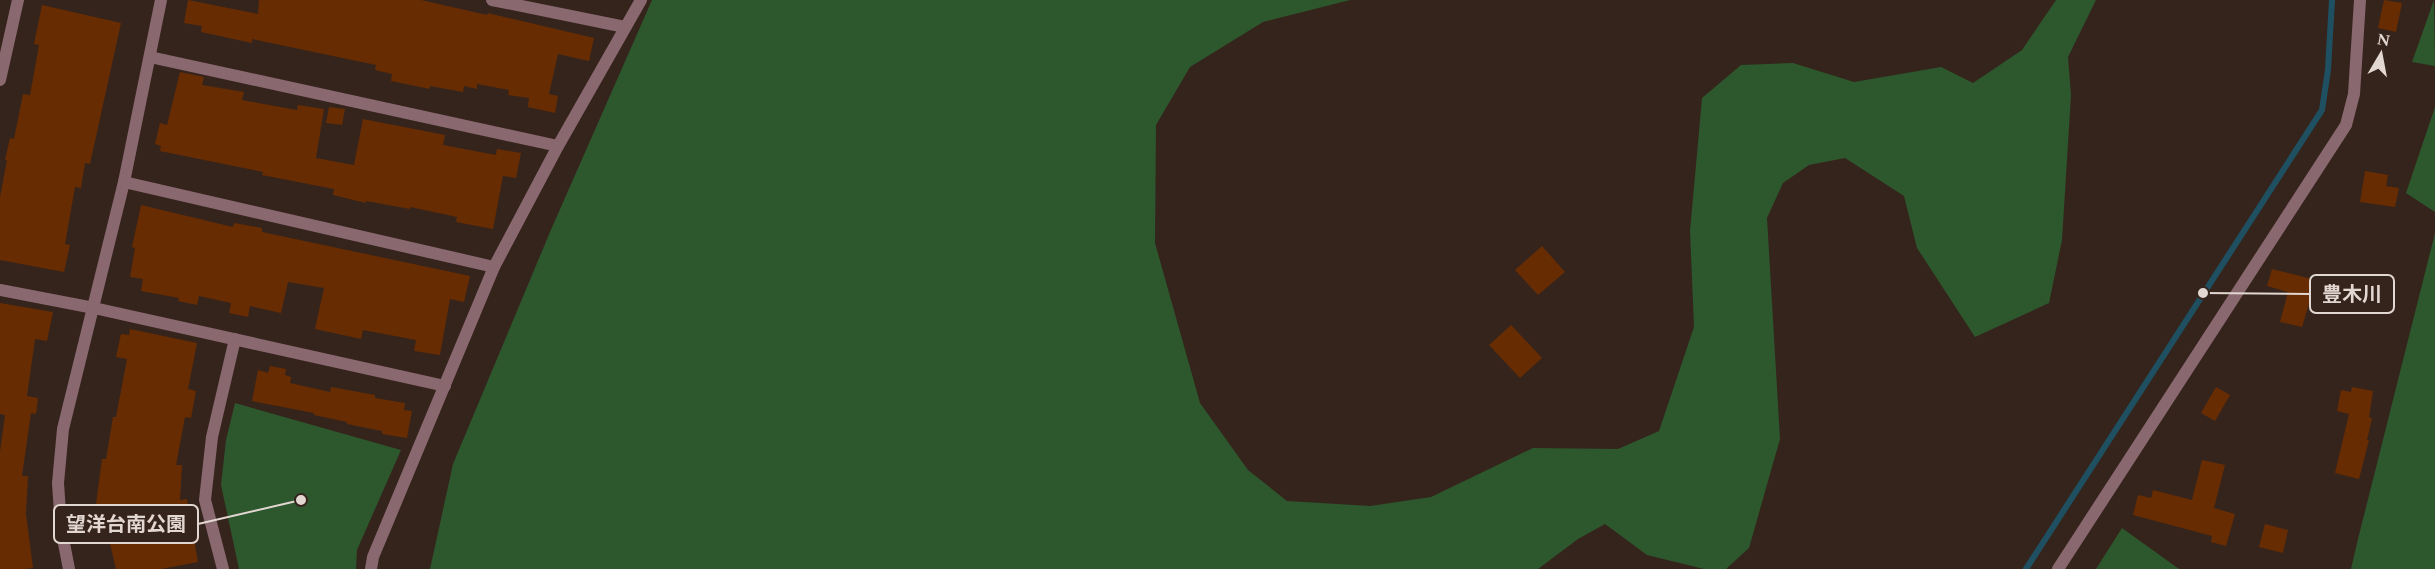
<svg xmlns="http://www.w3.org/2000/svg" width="2435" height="569" viewBox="0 0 2435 569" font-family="Spectral,'Noto Sans JP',serif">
<rect width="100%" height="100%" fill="#35241c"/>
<!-- green -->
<g fill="#2d572d">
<path d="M652,0H1350L1263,22L1190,67L1156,125L1155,243L1200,403L1248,470L1287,501L1370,506L1431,497L1533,448L1618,449L1659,431L1694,327L1690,231L1702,98L1741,65L1793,63L1854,82L1941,67L1973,83L2022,50L2056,0H2096L2068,57L2071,95L2062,240L2049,303L1975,337L1917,248L1904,196L1845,158L1809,165L1783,183L1767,218L1780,439L1749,548L1726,569H1704L1647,555L1605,524L1578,539L1538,569H430L453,464L550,232Z"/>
<path d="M2434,0L2435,66L2412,62Z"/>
<path d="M2435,107V212L2406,193Z"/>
<path d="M2435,233V569H2351L2358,539Z"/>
<path d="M235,403L401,450L357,550L356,569H239L221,485L226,440Z"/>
<path d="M2122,528L2179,569H2096Z"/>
</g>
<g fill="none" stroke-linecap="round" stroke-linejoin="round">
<!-- stream -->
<path stroke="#1f5061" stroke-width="6" d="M2026,569L2322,110L2328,70L2332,0"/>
</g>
<!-- building -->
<g fill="#682c03">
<path d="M188,0L258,14L259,0H421L487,15L488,13L496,15L594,38L589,61L558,54L549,94L558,96L555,113L528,107L529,98L508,95L509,90L477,84V89L464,86L463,92L430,86V89L391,81L392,74L375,70L376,65L252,39V43L201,32L202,26L184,23Z"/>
<path d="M2384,0L2402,3L2396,32L2378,28Z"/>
<path d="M42,5L121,23L90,164L85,163L81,188L75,187L65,244L70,245L64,272L0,260V197L7,160H5L10,138L14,139L23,94L30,95L39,45L34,44Z"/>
<path d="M180,72L204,77L202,85L244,92L242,100L297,110L298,105L324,109L316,158L354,165L363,119L445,135L443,145L496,155L497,149L521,153L516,178L503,176L493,229L456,222L457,217L410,207V209L366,201V203L333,195L334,189L262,175L263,172L160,151L161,146L155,144L160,123L167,125Z"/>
<path d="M329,107L345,109L342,125L326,123Z"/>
<path d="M2365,171L2388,175L2386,186L2399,188L2395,207L2360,202Z"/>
<path d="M141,205L233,227L234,223L262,228V232L470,276L464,302L450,299L440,355L414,351L416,340L363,330L361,339L315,329L324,288L288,282L281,313L250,306L248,317L229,313L231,303L199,296L197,305L178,301L179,298L141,291L143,279L130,277L135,248L132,247Z"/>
<path d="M1542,246L1565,272L1538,295L1515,270Z"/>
<path d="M2272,269L2316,280L2302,327L2280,322L2288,292L2267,286Z"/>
<path d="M0,303L53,312L47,341L35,339L27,396L38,398L36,414L31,413L22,476H28L26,514L33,568L24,569H0V452L5,415L0,414Z"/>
<path d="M1511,325L1542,358L1520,378L1489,345Z"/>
<path d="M130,329L197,343L188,389L196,391L191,418L185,417L176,465H182L180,500L187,499L198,562L161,569H116L107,531L100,532L96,504L102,459H106L113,417H116L127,359L116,357L121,334L129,335Z"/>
<path d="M270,366L286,369L285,375L291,377L290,383L330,392L331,387L375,395V398L405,403L404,410L412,411L407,438L382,434V431L347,424V422L314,415V413L252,401L258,370L268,373Z"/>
<path d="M2216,387L2230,395L2215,421L2201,413Z"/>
<path d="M2352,387L2373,391L2369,417L2372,418L2367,440H2369L2359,479L2335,473L2349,414L2337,411L2341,390L2351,392Z"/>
<path d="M2202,460L2225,465L2214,508L2235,514L2226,546L2211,542L2212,536L2133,515L2138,495L2151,498L2153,490L2192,500Z"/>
<path d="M2265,524L2288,530L2283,553L2259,547Z"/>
</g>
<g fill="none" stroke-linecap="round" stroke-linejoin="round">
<!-- minor -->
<g stroke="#8a6870" stroke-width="12">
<path d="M492,0L625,27"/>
<path d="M150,57L558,146"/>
<path d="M0,80L18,0"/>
<path d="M124,182L494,267"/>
<path d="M0,290L94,308L445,386"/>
<path d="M69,569L61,528L58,483L63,429L124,182L161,0"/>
<path d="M223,569L205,500L212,437L235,339"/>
<path d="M371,569L373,557L494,267L558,146L641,0"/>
<path d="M2058,569L2346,125L2354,94L2360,0"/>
</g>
</g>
<!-- callouts -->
<path fill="none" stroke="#e3d7d2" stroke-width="2" d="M2203 293L2310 294M301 500L198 524"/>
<g fill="#e3d7d2" stroke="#35241c" stroke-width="2">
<circle cx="2203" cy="293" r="6"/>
<circle cx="301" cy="500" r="6"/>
</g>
<g fill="#35241c" stroke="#e3d7d2" stroke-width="2">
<rect x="2310" y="275" width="84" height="38" rx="6"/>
<rect x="54" y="505" width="144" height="38" rx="6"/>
</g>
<g font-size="20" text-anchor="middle" font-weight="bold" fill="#e3d7d2">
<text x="2352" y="301">豊木川</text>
<text x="126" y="531">望洋台南公園</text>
</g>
<!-- north arrow -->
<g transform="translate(2381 54) rotate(10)" stroke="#35241c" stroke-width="4.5" paint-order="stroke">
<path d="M0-4.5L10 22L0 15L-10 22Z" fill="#e3d7d2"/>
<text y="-9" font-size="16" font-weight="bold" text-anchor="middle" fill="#e3d7d2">N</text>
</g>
</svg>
